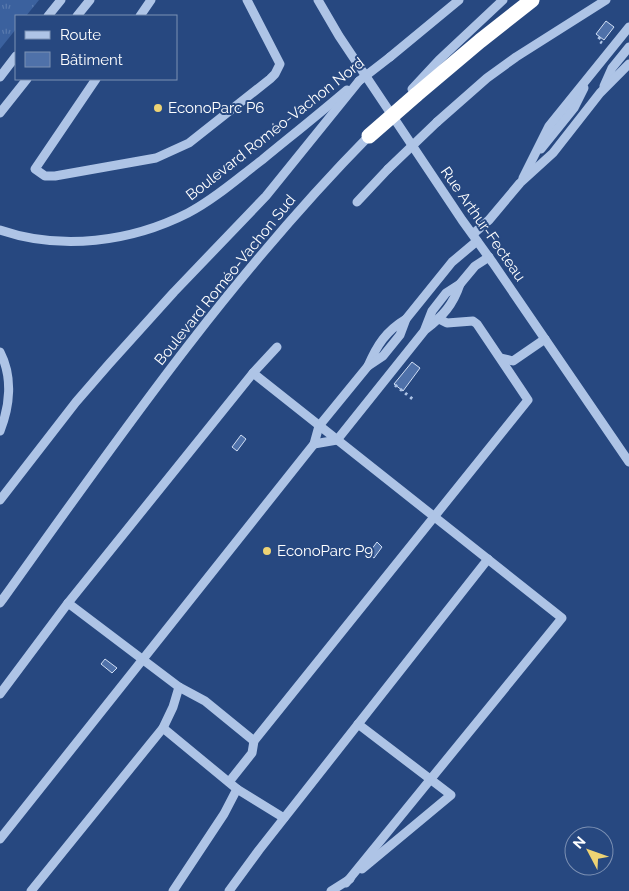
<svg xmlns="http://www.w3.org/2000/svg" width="629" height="891" viewBox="0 0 629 891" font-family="Raleway,sans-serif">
<defs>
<pattern id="grass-tufts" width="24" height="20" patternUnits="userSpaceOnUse" patternTransform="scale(1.25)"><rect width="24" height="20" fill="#3b619e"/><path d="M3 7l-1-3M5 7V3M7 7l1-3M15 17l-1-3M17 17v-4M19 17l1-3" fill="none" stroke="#5879ad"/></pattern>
</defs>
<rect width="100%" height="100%" fill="#274880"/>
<!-- grass -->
<path fill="url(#grass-tufts)" d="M0,0H39L26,16H16V29L0,49Z"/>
<!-- building -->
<g fill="#4f71a9" stroke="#d1dff5">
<path d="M606,21L614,27L604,40L596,34Z"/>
<path d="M412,362L420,368L403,391L394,384Z"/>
<path d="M241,435L246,439L237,451L232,447Z"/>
<path d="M377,542L382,547L374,558L368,554Z"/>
<path d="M105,659L117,668L112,673L101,664Z"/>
</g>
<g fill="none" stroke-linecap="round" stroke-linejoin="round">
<!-- path -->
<g stroke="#aec4e6" stroke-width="3" stroke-dasharray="2.5 4" stroke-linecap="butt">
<path d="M600,37L598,40L602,43"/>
<path d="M395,385L415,401"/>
</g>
<!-- minor -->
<g stroke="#aec4e6" stroke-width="9">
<path d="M318,0L339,36L462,220L493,263L629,462"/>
<path d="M48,16L61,0"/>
<path d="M77,16L90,0"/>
<path d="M140,16L151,0"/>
<path d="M390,57L459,0"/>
<path d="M0,77L16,56"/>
<path d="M96,79L35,169L45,176H55L156,158L189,143L270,79L275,74L280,64L247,0"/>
<path d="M604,86L612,68L629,47"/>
<path d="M412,89L439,60L503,0"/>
<path d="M0,113L27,79"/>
<path d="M437,122L487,78L516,57L606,0"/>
<path d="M541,149L574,108L584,88"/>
<path d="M523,178L549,126L629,27"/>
<path d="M357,202L388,169"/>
<path d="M0,230C61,251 131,242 188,213C215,199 238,178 262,160C290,137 319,114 347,90"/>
<path d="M473,234L489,220L520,183L553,153L600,93L629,64"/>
<path d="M425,329L432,311L446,293L460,284L475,266L489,257"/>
<path d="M0,352C13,377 10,406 0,431"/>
<path d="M501,358L513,361L545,339"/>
<path d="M368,366C377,345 386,331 406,319"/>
<path d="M253,373L562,618L346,883"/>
<path d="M314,444L337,440L425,330C443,316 453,305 460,284"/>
<path d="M0,500L76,402L109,364L174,292L266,196L359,81"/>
<path d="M0,603C116,441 228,279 369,136"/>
<path d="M68,603L179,687L205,701L254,741"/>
<path d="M0,694L68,603L253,373L277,347"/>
<path d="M358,724L451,795L362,869"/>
<path d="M163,728L237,789L284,818"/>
<path d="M229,782L252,753L254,741L528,400L477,324L473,321L447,323L439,319"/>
<path d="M0,839L314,444L319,426L368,366L383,356L400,335L406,319L452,262L477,241"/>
<path d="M31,891L163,728L173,707L179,687"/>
<path d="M173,891L224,814L237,789"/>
<path d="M229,891L259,850L488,559"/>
<path d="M331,891L350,879"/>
</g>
<!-- highway -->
<path stroke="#fff" stroke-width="15" d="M416,95L480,41L532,0"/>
<!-- minor-bridge -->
<g stroke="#aec4e6" stroke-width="9">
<path d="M359,81L390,57"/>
<path d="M388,169L437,122"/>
</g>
<!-- highway-bridge -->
<path stroke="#fff" stroke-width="15" d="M369,136L416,95"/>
</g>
<!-- markers -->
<g fill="#eed374" stroke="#274880" stroke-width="2">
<circle cx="158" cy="108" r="5"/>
<circle cx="267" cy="551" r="5"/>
</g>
<g text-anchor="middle" stroke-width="4" stroke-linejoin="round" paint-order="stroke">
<!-- poi labels -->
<g font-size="15" fill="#fff" stroke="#274880" text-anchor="start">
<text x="168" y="113">EconoParc P6</text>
<text x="277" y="556">EconoParc P9</text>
</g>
<!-- street labels -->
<g font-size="15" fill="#fff" stroke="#274880">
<text transform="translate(275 129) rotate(-38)" y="5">Boulevard Roméo-Vachon Nord</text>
<text transform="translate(483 224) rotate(55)" y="5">Rue Arthur-Fecteau</text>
<text transform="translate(225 280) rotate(-51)" y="5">Boulevard Roméo-Vachon Sud</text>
</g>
</g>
<!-- legend -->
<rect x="15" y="15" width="162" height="65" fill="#274880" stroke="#7d91b3"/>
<rect x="25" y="31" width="25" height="8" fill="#aec4e6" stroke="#7d91b3"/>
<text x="60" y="40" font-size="15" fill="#ffffff">Route</text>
<rect x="25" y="52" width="25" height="15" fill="#4f71a9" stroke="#7d91b3"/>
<text x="60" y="65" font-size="15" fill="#ffffff">Bâtiment</text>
<!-- north arrow -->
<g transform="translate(589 851) rotate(311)"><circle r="24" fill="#274880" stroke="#7d91b3"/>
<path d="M0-4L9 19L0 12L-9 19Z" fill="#eed374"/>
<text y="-8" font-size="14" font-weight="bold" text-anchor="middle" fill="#ffffff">N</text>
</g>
</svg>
